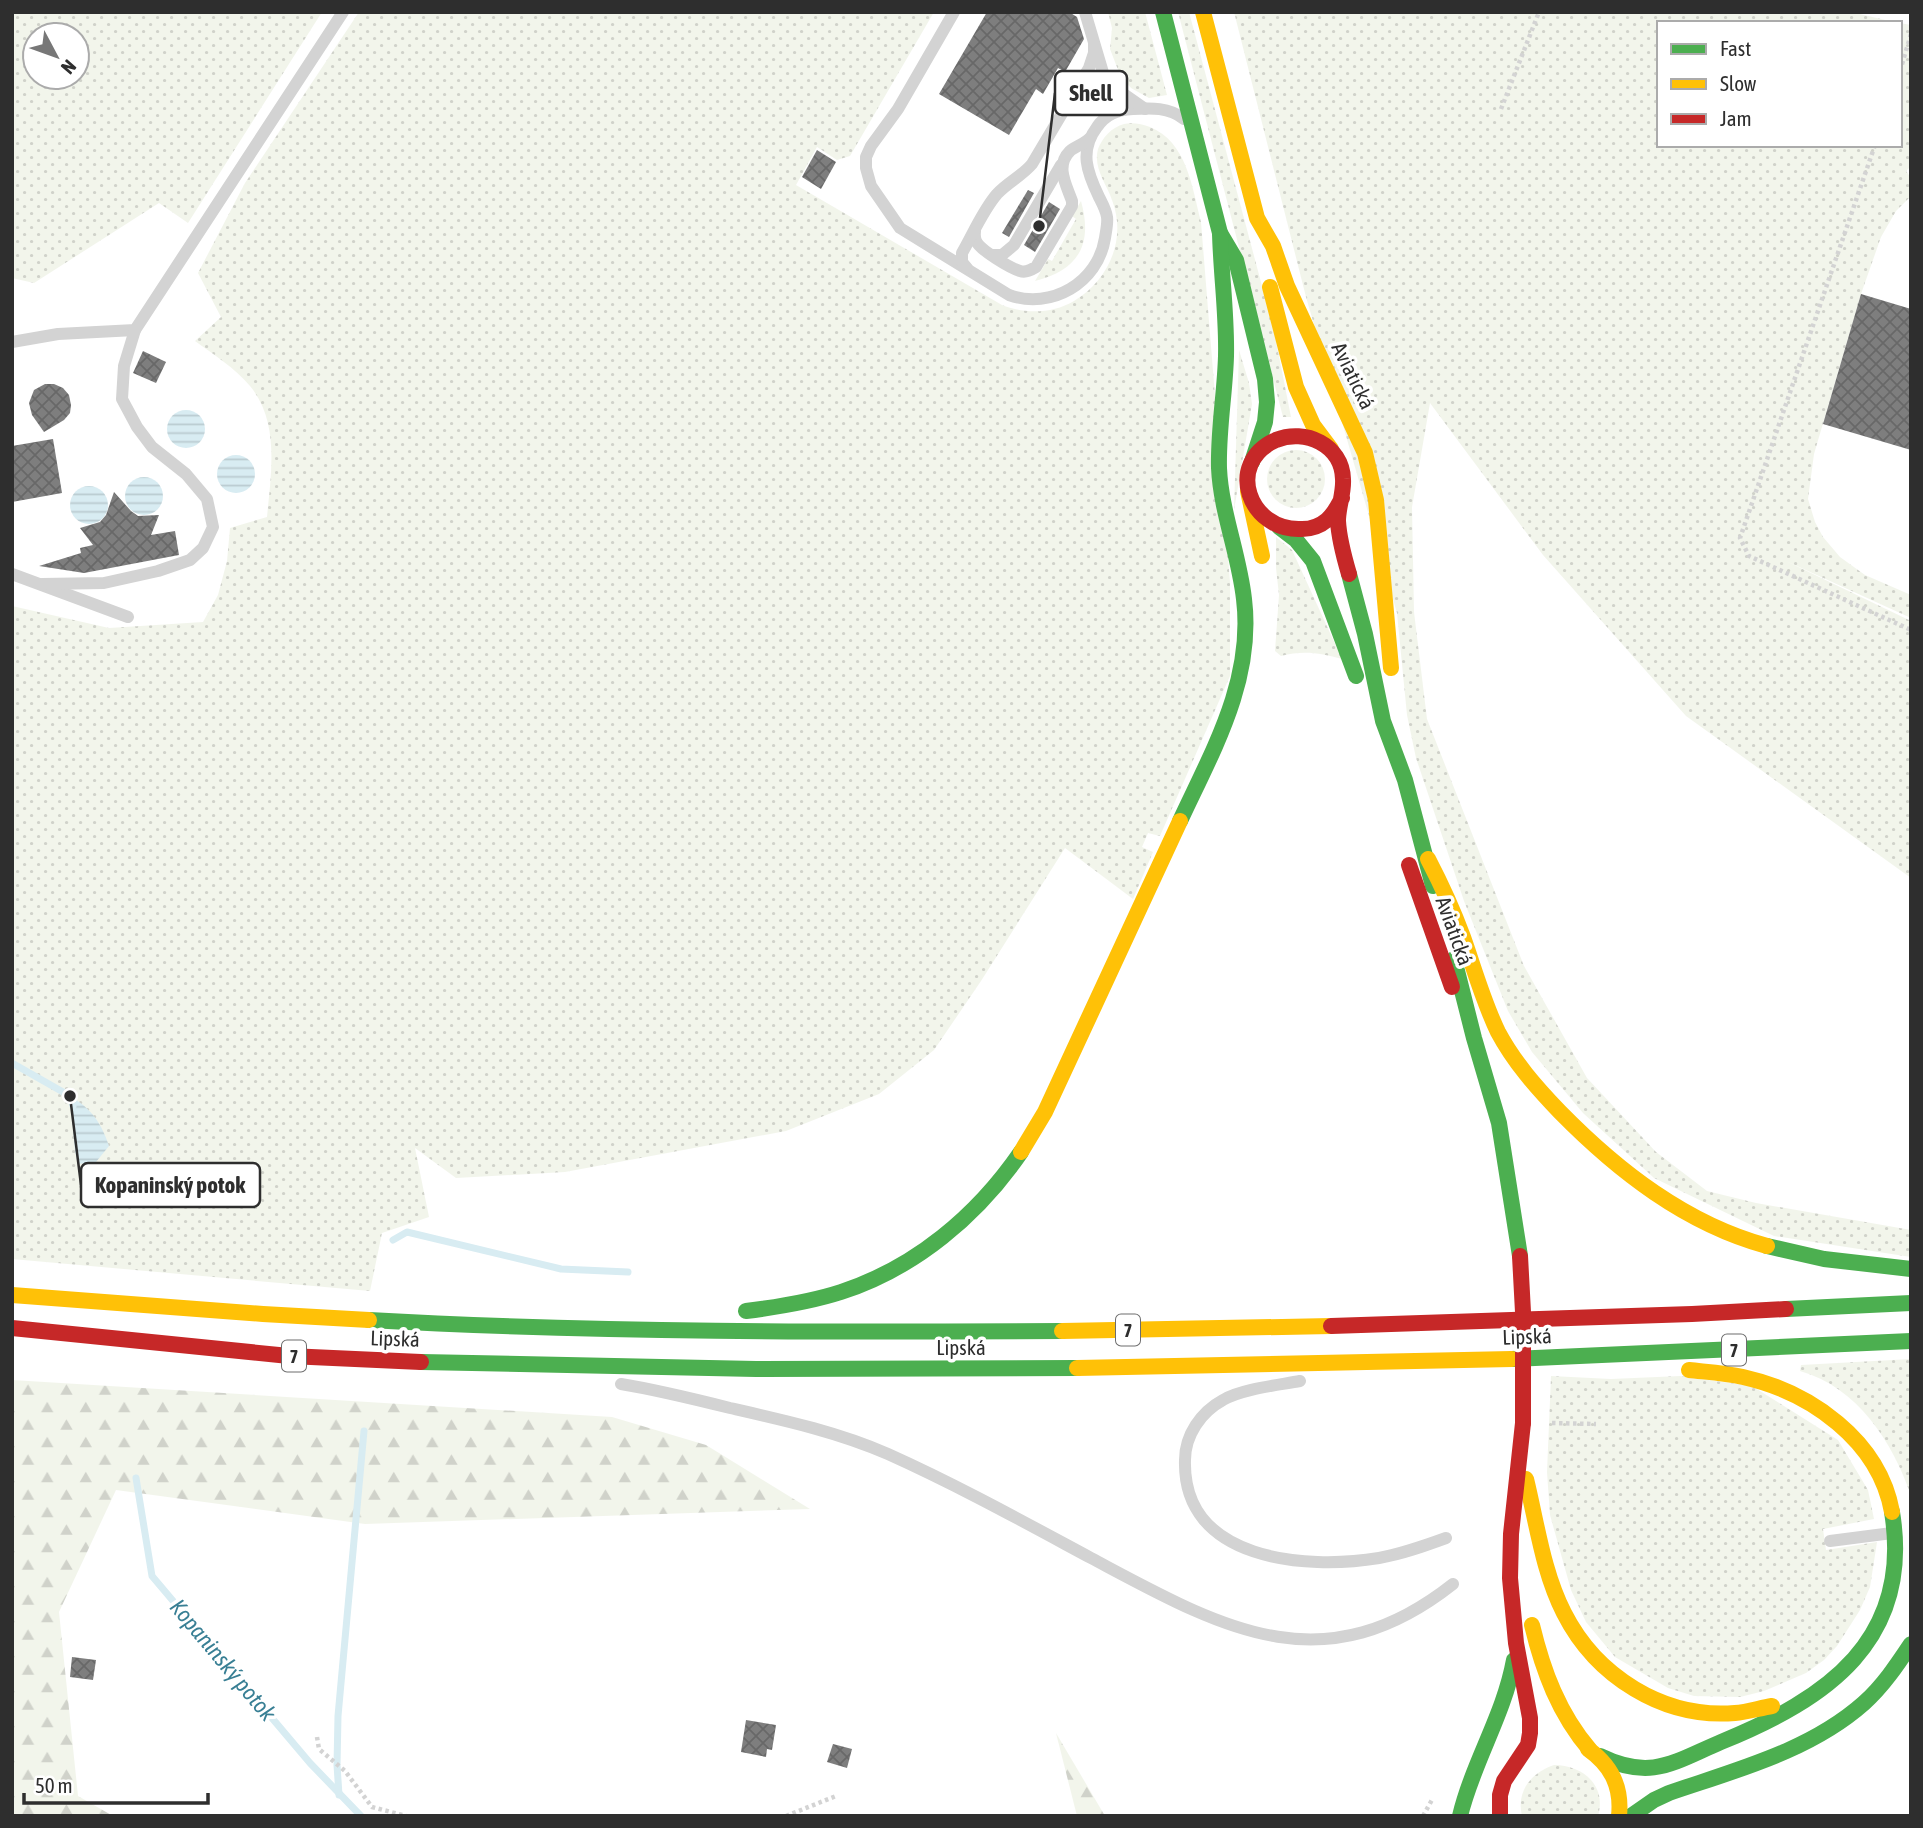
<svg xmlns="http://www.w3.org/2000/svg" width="1923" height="1828" viewBox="0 0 1923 1828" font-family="'Asap Condensed',sans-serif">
<defs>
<pattern id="grass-dots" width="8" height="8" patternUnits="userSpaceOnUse" patternTransform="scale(1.75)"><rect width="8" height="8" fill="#f2f5eb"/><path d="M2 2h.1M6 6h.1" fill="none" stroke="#d0d2ca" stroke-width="1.8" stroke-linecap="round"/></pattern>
<pattern id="forest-firs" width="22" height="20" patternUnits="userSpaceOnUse" patternTransform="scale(1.75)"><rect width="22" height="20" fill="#f2f5eb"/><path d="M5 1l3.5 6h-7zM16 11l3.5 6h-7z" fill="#d0d2ca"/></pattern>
<pattern id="water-rules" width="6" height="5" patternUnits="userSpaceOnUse" patternTransform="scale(1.75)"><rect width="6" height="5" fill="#d8ecf2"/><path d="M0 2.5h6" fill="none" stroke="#bacbd0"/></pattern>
<pattern id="building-cross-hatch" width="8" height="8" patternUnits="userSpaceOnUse" patternTransform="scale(1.75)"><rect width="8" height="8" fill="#7e7e7e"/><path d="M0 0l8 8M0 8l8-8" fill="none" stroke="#686868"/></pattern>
</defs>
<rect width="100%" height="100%" fill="#fff"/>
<!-- grass -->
<g fill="url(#grass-dots)" fill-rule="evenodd">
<path d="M12,12H322L188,223L159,203L34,283L12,278ZM35,35H77V77H35Z"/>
<path d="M359,12H934L850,156L837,160L817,147L796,185L1002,305C1025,314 1052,314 1074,301C1109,280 1127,239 1112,200C1106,183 1093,168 1098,149C1102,138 1112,127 1124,124C1132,122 1142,124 1150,127C1187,142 1192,187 1201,222L1230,582V676L1160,836L1148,833L1142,847L1153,852L1133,899L1065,848L981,981L934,1050L879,1094L786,1131L565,1172L456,1178L415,1148L429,1217L382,1233L370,1291L12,1259V606L109,628L203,622L218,595L227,561L230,528L267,517C271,474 280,422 250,386C235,368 213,354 195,341L221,317L198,273L245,183Z"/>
<path d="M1108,12H1145L1167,95L1149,98L1131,88L1120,75L1110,49L1112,28Z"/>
<path d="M1178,12H1189L1274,331L1291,417H1283Z"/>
<path d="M1234,12H1851L1898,23H1659V145H1900V23L1911,25V166L1906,171L1911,178V196L1896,211L1881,237L1861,294L1814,454L1808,499L1815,522L1823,537L1840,557L1865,575L1911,595V618L1786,561L1911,621V878L1686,716L1543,555L1430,403L1412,507L1414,612L1427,719L1524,966L1587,1078L1656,1152L1707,1191L1756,1203L1911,1230V1257L1774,1236L1654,1178L1583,1113L1532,1052L1508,1011L1464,901L1416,758L1407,715L1397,613L1306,297Z"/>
<path d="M1081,201C1093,244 1079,270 1035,281L1048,259L1052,261L1076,219L1072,216Z"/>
<path d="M1239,350L1249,383L1252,404L1234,510Z"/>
<circle cx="1296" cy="479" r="29"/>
<path d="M1276,537L1292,550L1342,659C1321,653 1303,650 1281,656L1275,651L1279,595L1276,568Z"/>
<path d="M1911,1359V1496C1893,1442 1857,1387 1800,1371L1801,1365Z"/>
<path d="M1551,1376L1611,1379L1680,1376L1752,1386L1838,1440L1868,1490L1874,1519L1823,1529L1826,1550L1877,1542L1870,1587L1860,1610L1837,1646L1824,1660L1806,1673L1764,1691L1740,1697L1694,1696L1668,1688L1615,1657L1586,1622L1571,1590L1550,1515L1547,1472Z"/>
<path d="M1554,1765C1582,1765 1607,1785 1598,1816H1522C1516,1791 1531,1773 1554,1765Z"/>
</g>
<!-- forest -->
<g fill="url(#forest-firs)">
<path d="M12,1380L612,1417L706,1445L810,1509L365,1524L116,1490L59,1612L78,1796L113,1816H12Z"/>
<path d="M1056,1733L1105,1816H1077Z"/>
</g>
<!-- water -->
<g fill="url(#water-rules)">
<circle cx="186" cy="429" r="19"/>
<circle cx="236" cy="474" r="19"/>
<circle cx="144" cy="496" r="19"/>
<circle cx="89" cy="505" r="19"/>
<path d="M70,1096C92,1109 101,1123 109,1146L96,1162L78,1164L75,1151Z"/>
</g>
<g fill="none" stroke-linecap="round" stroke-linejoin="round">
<!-- stream -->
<g stroke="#d8ecf2" stroke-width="7">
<path d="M12,1063L70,1096L73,1106"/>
<path d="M393,1240L407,1232L561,1269L628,1272"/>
<path d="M136,1478L152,1576L310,1763L361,1816"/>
<path d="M339,1795L337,1765L338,1716L364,1431"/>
</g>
</g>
<!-- building -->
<g fill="url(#building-cross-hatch)">
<path d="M987,12H1069L1077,17L1084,39L1065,72L1058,68L1043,94L1036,89L1009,135L939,94Z"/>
<path d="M817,150L836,162L821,189L802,177Z"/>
<path d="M1028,190L1034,193L1009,237L1002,233Z"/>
<path d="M1049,202L1060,209L1035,252L1024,245Z"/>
<path d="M1861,294L1911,309V450L1823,424Z"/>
<path d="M143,351L166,362L156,383L133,373Z"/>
<path d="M45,384H54L63,388L69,395L71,405L70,413L64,420L44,432L32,415L29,403L34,390Z"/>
<path d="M53,439L62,493L12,502V446Z"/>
<path d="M114,492L131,511L138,516L159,515L151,535L175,531L179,555L84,573L39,566L81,553L80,548L93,545L80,528L100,522L106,515Z"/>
<path d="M72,1657L96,1660L93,1680L70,1677Z"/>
<path d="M746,1720L776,1725L772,1750L767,1749L766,1757L741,1752Z"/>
<path d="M833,1744L852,1749L847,1768L827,1762Z"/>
</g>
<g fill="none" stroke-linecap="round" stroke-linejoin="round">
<!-- path -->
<g stroke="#d3d3d3" stroke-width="4.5" stroke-dasharray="3.5 3.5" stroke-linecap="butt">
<path d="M1900,71L1911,34"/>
<path d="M1501,109L1539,12"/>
<path d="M1875,145L1740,538L1749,556L1911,630"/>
<path d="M1552,1423L1596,1424"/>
<path d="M317,1737L319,1749L345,1771L372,1807L406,1816"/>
<path d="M786,1816L836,1796"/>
<path d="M1423,1816L1433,1798"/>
</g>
<!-- lane -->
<g stroke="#d3d3d3" stroke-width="12">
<path d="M954,12L898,109L871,146L866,157V168L871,186L900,228L1009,295C1051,310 1098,283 1105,238C1106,231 1108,223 1107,217C1106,210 1102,203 1099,197C1087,172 1079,151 1097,127C1106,114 1117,110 1133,109C1151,108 1169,107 1184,119"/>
<path d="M1085,12L1104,76L1115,88L1145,109"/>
<path d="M975,230C975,235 974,236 976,241C980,250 1010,268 1020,271C1026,273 1031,270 1036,267L1072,206V201C1066,184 1055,166 1070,151C1076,146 1084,144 1090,138"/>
<path d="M992,255H1002L1014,245L1061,165"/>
<path d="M967,268L962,262V253C973,234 983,210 997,194C1008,182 1022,176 1032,164L1089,68L1094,53V44"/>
<path d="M12,342L58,334L135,330L343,12"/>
<path d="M12,574L128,617"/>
<path d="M42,584L104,583L158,571L190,560L203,548L213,527L207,499L186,474L152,447L137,427L122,399L124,366L135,330"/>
<path d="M1300,1381C1279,1385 1241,1389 1223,1400C1201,1412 1185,1435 1185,1460C1182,1561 1306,1570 1379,1558C1402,1554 1424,1546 1446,1538"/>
<path d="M621,1384C658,1390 694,1399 730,1408C783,1420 838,1432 888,1454C957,1485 1024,1522 1091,1558C1219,1626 1321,1688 1453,1584"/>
<path d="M1830,1541L1892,1533"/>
</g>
<!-- fast -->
<g stroke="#4caf50" stroke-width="16">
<path d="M1163,12L1220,233L1236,260L1265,379L1267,402L1265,422L1252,462"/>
<path d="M1279,527L1296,540L1313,561L1356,676"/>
<path d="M1349,574L1365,634L1383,721L1405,780L1433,886"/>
<path d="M1180,821C1213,750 1254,680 1244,599C1239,554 1221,512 1219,468C1218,430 1225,393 1226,356C1227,315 1221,274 1220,233"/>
<path d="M1454,959L1474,1038L1499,1123L1520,1256"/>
<path d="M1767,1246L1824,1259L1911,1269"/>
<path d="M1786,1309L1911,1303"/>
<path d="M746,1311C778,1307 810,1302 841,1292C915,1268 977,1216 1021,1152"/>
<path d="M369,1320C600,1333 831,1332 1062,1331"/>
<path d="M1512,1359L1911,1341"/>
<path d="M421,1362L756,1369L1077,1368"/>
<path d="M1600,1756C1651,1781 1674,1762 1721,1742C1827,1699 1913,1640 1892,1512"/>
<path d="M1460,1816C1473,1762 1504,1715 1514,1660"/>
<path d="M1631,1816L1654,1800L1669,1793C1736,1770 1810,1751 1864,1703C1883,1686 1897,1665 1911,1644"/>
</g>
<!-- slow -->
<g stroke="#ffc107" stroke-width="16">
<path d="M1203,12L1257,218L1273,246L1287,286L1365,453L1376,500L1391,668"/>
<path d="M1270,287L1296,387L1313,425L1331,449"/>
<path d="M1248,491L1262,556"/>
<path d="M1428,859C1441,884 1453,910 1463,937C1474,968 1483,1001 1498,1032C1514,1062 1536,1087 1560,1112C1618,1171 1686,1224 1767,1246"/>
<path d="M1021,1152L1045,1112L1180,821"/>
<path d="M12,1295L263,1314L369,1320"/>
<path d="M1062,1331L1331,1326"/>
<path d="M1077,1368L1512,1359"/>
<path d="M1689,1370C1707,1372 1725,1373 1743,1377C1810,1392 1879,1440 1892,1512"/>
<path d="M1526,1479C1537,1524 1543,1572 1564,1613C1596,1676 1663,1719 1735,1713C1747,1712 1760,1708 1772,1706"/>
<path d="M1532,1625C1543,1671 1559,1714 1590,1750"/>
<path d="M1588,1749C1612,1766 1622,1787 1619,1816"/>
</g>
<!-- jam -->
<g stroke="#c62828" stroke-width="16">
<path d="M1342,498C1338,506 1334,514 1327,520C1320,526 1310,529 1302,529C1249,532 1224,463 1276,440C1305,428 1342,445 1343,479C1344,493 1338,507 1338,521C1339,539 1344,557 1349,574"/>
<path d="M1409,865L1452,987"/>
<path d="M1331,1326L1692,1314L1786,1309"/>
<path d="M12,1328L289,1356L421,1362"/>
<path d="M1500,1816V1795L1504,1781L1528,1745L1530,1733V1718L1516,1643L1510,1578L1511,1534L1523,1423"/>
</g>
<!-- jam-bridge -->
<path stroke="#c62828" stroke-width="16" d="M1520,1256L1523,1312V1423"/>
</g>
<g text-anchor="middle" stroke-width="7" stroke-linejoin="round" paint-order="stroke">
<!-- shield labels -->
<g fill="#fff" stroke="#6d6d6d" stroke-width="2">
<rect x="1116" y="1314.5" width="24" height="31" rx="5"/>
<rect x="1722" y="1334.5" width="24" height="31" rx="5"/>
<rect x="282" y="1340.5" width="24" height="31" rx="5"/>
</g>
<g font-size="19" font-weight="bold" fill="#2e2e2e">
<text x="1128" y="1337">7</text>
<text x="1734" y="1357">7</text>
<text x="294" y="1363">7</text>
</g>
<!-- street labels -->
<g font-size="21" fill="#2e2e2e" stroke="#fff">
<text transform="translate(1353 376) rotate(64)" y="7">Aviatická</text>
<text transform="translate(1454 931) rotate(70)" y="7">Aviatická</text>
<text transform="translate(1527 1337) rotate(-2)" y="7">Lipská</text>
<text transform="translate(395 1339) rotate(2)" y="7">Lipská</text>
<text x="961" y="1355">Lipská</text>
</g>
<!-- water labels -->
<g font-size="23" font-style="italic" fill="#387f94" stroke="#fff">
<text transform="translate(223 1660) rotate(50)" y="8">Kopaninský potok</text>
</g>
</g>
<!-- callouts -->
<path fill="none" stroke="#2e2e2e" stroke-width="2.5" d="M1039 226L1055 93M70 1096L81 1185"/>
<g fill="#2e2e2e" stroke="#fff" stroke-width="2.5">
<circle cx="1039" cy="226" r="7"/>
<circle cx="70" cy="1096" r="7"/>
</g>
<g fill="#fff" stroke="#2e2e2e" stroke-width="2.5">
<rect x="1055" y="71" width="72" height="44" rx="7"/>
<rect x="81" y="1163" width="179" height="44" rx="7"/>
</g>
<g font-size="23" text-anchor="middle" font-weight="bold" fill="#2e2e2e">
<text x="1091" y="101">Shell</text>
<text x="170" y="1193">Kopaninský potok</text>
</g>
<!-- border -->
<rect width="1923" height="1828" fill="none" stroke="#2e2e2e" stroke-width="28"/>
<!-- legend -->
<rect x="1657" y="21" width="245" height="126" fill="#ffffff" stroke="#ababab" stroke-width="2"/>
<rect x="1671" y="44" width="35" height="10" fill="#4caf50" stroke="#ababab" stroke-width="2"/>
<text x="1720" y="56" font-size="21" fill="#2e2e2e">Fast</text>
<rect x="1671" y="79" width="35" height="10" fill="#ffc107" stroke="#ababab" stroke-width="2"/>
<text x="1720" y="91" font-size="21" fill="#2e2e2e">Slow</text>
<rect x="1671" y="114" width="35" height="10" fill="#c62828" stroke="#ababab" stroke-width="2"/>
<text x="1720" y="126" font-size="21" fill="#2e2e2e">Jam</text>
<!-- north arrow -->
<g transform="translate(56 56) rotate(131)"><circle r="33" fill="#ffffff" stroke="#ababab" stroke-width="2"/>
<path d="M0-5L12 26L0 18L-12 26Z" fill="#777777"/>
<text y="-10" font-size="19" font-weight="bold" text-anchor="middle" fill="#2e2e2e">N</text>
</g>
<!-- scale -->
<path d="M24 1793v10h184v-10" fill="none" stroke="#2e2e2e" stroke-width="3.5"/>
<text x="35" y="1793" font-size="21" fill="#2e2e2e" stroke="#ffffff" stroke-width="5" paint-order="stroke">50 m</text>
</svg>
